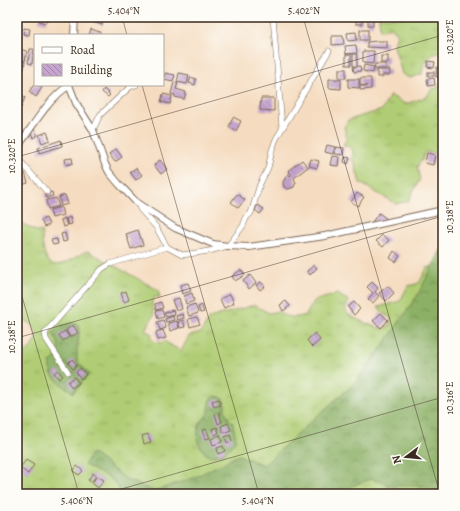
<svg xmlns="http://www.w3.org/2000/svg" width="460" height="511" viewBox="0 0 460 511" font-family="Alegreya,serif">
<defs>
<pattern id="grass-tufts" width="24" height="20" patternUnits="userSpaceOnUse"><rect width="24" height="20" fill="#b0cd74"/><path d="M3 7l-1-3M5 7V3M7 7l1-3M15 17l-1-3M17 17v-4M19 17l1-3" fill="none" stroke="#98b064"/></pattern>
<pattern id="forest-crowns" width="20" height="18" patternUnits="userSpaceOnUse"><rect width="20" height="18" fill="#8cb066"/><path d="M2 6a3 3 0 1 1 6 0M12 15a3 3 0 1 1 6 0" fill="none" stroke="#748f53"/></pattern>
<pattern id="building-back-hatch" width="6" height="6" patternUnits="userSpaceOnUse"><rect width="6" height="6" fill="#c5a4d0"/><path d="M-1 5l2 2M0 0l6 6M5-1l2 2" fill="none" stroke="#a186a8"/></pattern>
</defs>
<rect width="100%" height="100%" fill="#fdfcf7"/>
<filter id="ink" filterUnits="userSpaceOnUse"><feTurbulence type="fractalNoise" baseFrequency=".025" numOctaves="2"/><feDisplacementMap in="SourceGraphic" scale="8" xChannelSelector="R" yChannelSelector="G"/><feConvolveMatrix kernelMatrix="1 2 1 2 8 2 1 2 1" color-interpolation-filters="sRGB"/></filter>
<filter id="wash" filterUnits="userSpaceOnUse"><feTurbulence type="fractalNoise" baseFrequency=".012" numOctaves="4" result="noise"/><feDisplacementMap in="SourceGraphic" scale="16" xChannelSelector="R" yChannelSelector="G"/><feGaussianBlur stdDeviation="0.9" result="paint"/><feColorMatrix in="noise" values="0 0 0 0 0 0 0 0 0 0 0 0 0 0 0 0 0 1.4 0 .05"/><feComposite in="paint" operator="in"/></filter>
<g filter="url(#wash)">
<rect width="100%" height="100%" fill="#f5dcc0"/>
<!-- grass -->
<g fill="url(#grass-tufts)" stroke="#767c49">
<path d="M379,17H443V54C432,49 422,65 422,74L410,78L402,74L394,46L397,32L390,27L383,30H380Z"/>
<path d="M443,80V155L435,168H434L436,167L438,155L435,153L425,152L422,161L421,160L417,167L420,179L408,201L396,204L360,183L354,161L352,160L353,152L352,148L343,145L347,138L344,127L348,120L382,110L390,95L405,104L427,97L432,88L436,89Z"/>
<path d="M17,221L38,232L42,231C42,244 43,269 61,264C70,262 79,254 88,251L158,290L160,298L156,297L153,299L152,303L154,315L145,330L152,334L151,338L155,342L161,343L164,341L181,351L189,336L201,333L209,318L254,305L269,313L279,311C286,319 296,318 306,315L314,301L337,294L349,301C347,305 344,309 347,313C349,317 376,327 382,329L390,326L391,318L384,314L378,307L400,301L408,286L419,283L427,268L438,265L443,257V494H405L391,487L365,494H17V372L20,366L24,352L30,349L37,337L33,325L19,317L17,310Z"/>
</g>
<!-- forest -->
<g fill="url(#forest-crowns)" stroke="#646d42">
<path d="M443,246V491L421,486H393L371,479L350,487L320,493V494H123L110,478L84,465L92,453L126,479L154,491L193,478L239,455L264,465L318,415L357,381L389,337L417,296Z"/>
<path d="M71,323L79,325L80,327L77,351V361L89,374L73,393C63,385 48,378 50,363C60,355 62,343 52,334L58,327Z"/>
<path d="M216,396L222,398L225,403V411L229,419L233,423L236,439L235,441C231,446 227,452 222,454C203,462 194,442 199,426C200,420 208,416 209,411C210,402 206,400 216,396Z"/>
</g>
<g id="blocks">
<!-- building -->
<g fill="url(#building-back-hatch)">
<path d="M40,17H47L46,23L39,21Z"/>
<path d="M95,17H104L102,25L93,22Z"/>
<rect x="368" y="17" width="5" height="9"/>
<rect x="356" y="18" width="6" height="6"/>
<path d="M24,28L30,29L29,35L23,34Z"/>
<path d="M91,29L100,32L99,35H89Z"/>
<rect x="360" y="30" width="8" height="10"/>
<path d="M356,32L357,40L348,41L347,33Z"/>
<path d="M332,36H343L344,44L332,45Z"/>
<path d="M17,37L21,38L20,45H17Z"/>
<path d="M377,41H387V48L367,47V42Z"/>
<path d="M356,45L357,53L346,54L345,46Z"/>
<path d="M17,49L27,51L25,61L17,59Z"/>
<path d="M30,49H34L32,64L28,63Z"/>
<path d="M363,51H374L373,64L363,63Z"/>
<rect x="346" y="54" width="5" height="11"/>
<path d="M353,54H357V67L353,66Z"/>
<rect x="381" y="56" width="7" height="7"/>
<path d="M17,60L25,62L23,70L17,69Z"/>
<path d="M428,61L435,62L434,68L427,67Z"/>
<path d="M375,64H386V69H374Z"/>
<path d="M364,65L374,67L373,73L363,71Z"/>
<path d="M360,66L361,71L354,72L353,67Z"/>
<path d="M437,67L443,68V77H436Z"/>
<rect x="339" y="69" width="7" height="9"/>
<path d="M377,70H390V75H383V77H377Z"/>
<rect x="428" y="72" width="6" height="4"/>
<path d="M165,73L175,75L173,81L164,79Z"/>
<path d="M179,73L189,75L187,84L177,82Z"/>
<path d="M191,77L196,79L195,85L189,83Z"/>
<path d="M360,78H371V89L360,90V86H367L360,85Z"/>
<path d="M434,78L435,85L428,86L427,79Z"/>
<path d="M329,79H341V89L329,88Z"/>
<path d="M348,79H359V88L348,87Z"/>
<path d="M174,82L178,83L176,89L186,92L184,99L175,97V95L171,94Z"/>
<path d="M35,83V85H39L42,87L36,97L29,92Z"/>
<path d="M104,89L110,95L108,97L102,92Z"/>
<path d="M17,93L25,97L21,108L17,106Z"/>
<path d="M163,94L172,96L170,104L161,102Z"/>
<path d="M261,98H274V111L260,110Z"/>
<path d="M233,117L241,121L236,131L229,127Z"/>
<path d="M33,128L38,135L33,138L31,132Z"/>
<path d="M47,132L50,140L42,143L39,135Z"/>
<path d="M61,140L62,146L39,153L38,148Z"/>
<path d="M327,145L335,147L333,154L325,152Z"/>
<path d="M336,147L344,148L343,155L335,154Z"/>
<path d="M116,149L122,157L115,162L109,154Z"/>
<path d="M427,153L435,155L433,165L425,163Z"/>
<path d="M332,156L339,157L338,166L330,165Z"/>
<path d="M345,157L350,158L348,164L344,162Z"/>
<path d="M72,158L73,163L66,165L65,159Z"/>
<path d="M311,159L319,161L317,168L309,166Z"/>
<path d="M160,160L167,169L161,174L154,165Z"/>
<path d="M302,160L308,167L295,177L294,179L296,182L294,187L288,189L284,187L283,182L288,174L290,176L291,174L289,172L290,169Z"/>
<path d="M136,168L142,175L136,180L130,172Z"/>
<path d="M25,173L28,183L18,186L17,176Z"/>
<path d="M52,192L53,196L46,198L45,194Z"/>
<path d="M357,193L364,197L358,206L351,202Z"/>
<path d="M237,194L245,200L238,208L231,202Z"/>
<path d="M65,195L68,204L61,206L59,197Z"/>
<path d="M56,198L59,206L48,209L46,200Z"/>
<path d="M258,205L264,209L260,214L255,210Z"/>
<path d="M61,207L63,215L52,218L50,210Z"/>
<path d="M379,213L388,220L371,223Z"/>
<path d="M70,217L72,224L68,225L66,219Z"/>
<path d="M46,218L49,225L44,227L41,220Z"/>
<path d="M65,218L67,226L63,227L61,220Z"/>
<path d="M138,230L143,245L131,249L126,234Z"/>
<path d="M65,233L67,241L63,242L61,234Z"/>
<path d="M382,235L389,240L383,247L376,241Z"/>
<path d="M57,239L58,244L53,245L51,240Z"/>
<path d="M394,251L400,256L396,262L390,258Z"/>
<path d="M314,265L317,268L310,275L307,271Z"/>
<path d="M241,270L245,275L235,281L232,276Z"/>
<path d="M250,275L256,283L249,289L243,281Z"/>
<path d="M261,282L265,286L260,290L256,285Z"/>
<path d="M372,282L378,288L375,292L379,296L373,303L368,299L373,293L367,287Z"/>
<path d="M188,283L191,291L182,294L180,285Z"/>
<path d="M388,286L394,293L386,301L379,293Z"/>
<path d="M126,291L129,300L124,302L121,293Z"/>
<path d="M192,293L194,301L186,304L184,296Z"/>
<path d="M230,294L234,303L224,308L220,299Z"/>
<path d="M179,298L182,309L176,311L172,300Z"/>
<path d="M286,301L290,306L283,311L280,305Z"/>
<path d="M161,302L163,308L156,310L155,304Z"/>
<path d="M354,302L360,309L354,315L348,307Z"/>
<path d="M195,304L198,313L189,316L186,307Z"/>
<path d="M202,305L204,312L200,313L198,307Z"/>
<path d="M162,310L164,317L158,319L156,311Z"/>
<path d="M173,310L175,315L166,317L164,313Z"/>
<path d="M381,313L388,320L381,328L373,321Z"/>
<path d="M183,314L184,318L177,320L176,316Z"/>
<path d="M173,316L174,320L166,322L165,319Z"/>
<path d="M197,317L200,324L190,327L188,319Z"/>
<path d="M163,320L166,328L160,330L157,322Z"/>
<path d="M183,320L185,327L180,328L178,322Z"/>
<path d="M177,321L179,328L170,331L168,323Z"/>
<path d="M73,325L78,333L70,337L66,330Z"/>
<path d="M163,330L166,338L158,340L156,332Z"/>
<path d="M65,331L69,337L63,341L59,335Z"/>
<path d="M315,333L320,340L312,347L307,340Z"/>
<path d="M72,359L77,365L73,369L68,363Z"/>
<path d="M81,368L86,375L81,379L76,372Z"/>
<path d="M58,370L63,376L59,379L54,373Z"/>
<path d="M74,377L79,383L72,388L68,382Z"/>
<path d="M219,399L221,405L214,407L212,401Z"/>
<path d="M219,412L222,422L218,424L215,414Z"/>
<path d="M228,423L231,430L223,433L221,426Z"/>
<path d="M217,427L219,433L214,435L212,429Z"/>
<path d="M206,429L210,438L205,439L202,430Z"/>
<path d="M148,434L151,442L144,444L142,436Z"/>
<path d="M220,435L222,442L213,445L211,439Z"/>
<path d="M230,435L232,441L227,443L225,437Z"/>
<path d="M223,446L225,451L218,454L217,448Z"/>
<path d="M26,460L34,465L28,474L20,468Z"/>
<path d="M77,466L83,471L79,475L73,471Z"/>
<path d="M93,473L96,476L91,482L88,480Z"/>
<path d="M97,476L104,480L98,488L92,483Z"/>
</g>
</g>
</g>
<g filter="url(#ink)">
<use href="#blocks" fill-opacity="0" stroke="#7c6857" stroke-width="1"/>
<g fill="none" stroke-linecap="round" stroke-linejoin="round">
<defs>
<g id="minor">
<path d="M273,17L282,127"/>
<path d="M93,130L100,115L130,87L136,85"/>
<path d="M17,159L22,163L47,192"/>
<path d="M137,203L140,209L156,227L167,247L182,255L209,251L228,246L243,226L246,218L251,213L260,184L268,168L272,150L276,139L329,51"/>
<path d="M68,372L46,339L45,333L102,269L110,264L167,247"/>
</g>
<g id="tertiary">
<path d="M74,35L75,17"/>
<path d="M69,85L76,103L93,130L105,164L109,172L119,184L137,203L175,228L213,244L228,246L249,247L325,236L443,210"/>
<path d="M17,148C30,130 50,96 69,86"/>
</g>
</defs>
<!-- minor casing -->
<use href="#minor" stroke="#7c6857" stroke-width="6"/>
<!-- tertiary casing -->
<use href="#tertiary" stroke="#7c6857" stroke-width="8"/>
<!-- minor -->
<use href="#minor" stroke="#fff" stroke-width="5"/>
<!-- tertiary -->
<use href="#tertiary" stroke="#fff" stroke-width="6"/>
</g>
</g>
<!-- ticks -->
<path fill="none" stroke="#3b2a1e" stroke-width="1" stroke-opacity="0.45" d="M122,17L127,35M303,17L440,494M142,85L259,494M17,157L443,35M17,279L79,494M17,338L443,216M104,494L443,397"/>
<!-- margin -->
<rect width="460" height="511" fill="none" stroke="#fdfcf7" stroke-width="44"/>
<!-- legend -->
<rect x="34" y="34" width="130" height="52" fill="#fdfcf7" stroke="#afa8a0"/>
<rect x="42" y="47" width="20" height="6" fill="#ffffff" stroke="#afa8a0"/>
<text x="70" y="54" font-size="12" fill="#3b2a1e">Road</text>
<rect x="42" y="64" width="20" height="12" fill="url(#building-back-hatch)" stroke="#afa8a0"/>
<text x="70" y="74" font-size="12" fill="#3b2a1e">Building</text>
<!-- north arrow -->
<g transform="translate(406 457) rotate(254)" stroke="#fdfcf7" stroke-width="3" paint-order="stroke">
<path d="M0-3L7 15L0 10L-7 15Z" fill="#3b2a1e"/>
<text y="-6" font-size="11" font-weight="bold" text-anchor="middle" fill="#3b2a1e">N</text>
</g>
<rect x="22" y="22" width="416" height="467" fill="none" stroke="#3b2a1e" stroke-width="1.5"/>
<g font-size="10" text-anchor="middle" fill="#3b2a1e">
<text x="124" y="14">5.404°N</text>
<text x="304" y="14">5.402°N</text>
<text transform="translate(449 37) rotate(-90)" y="4">10.320°E</text>
<text transform="translate(11 156) rotate(-90)" y="4">10.320°E</text>
<text transform="translate(449 217) rotate(-90)" y="4">10.318°E</text>
<text transform="translate(11 337) rotate(-90)" y="4">10.318°E</text>
<text transform="translate(449 398) rotate(-90)" y="4">10.316°E</text>
<text x="77" y="504">5.406°N</text>
<text x="258" y="504">5.404°N</text>
</g>
</svg>
